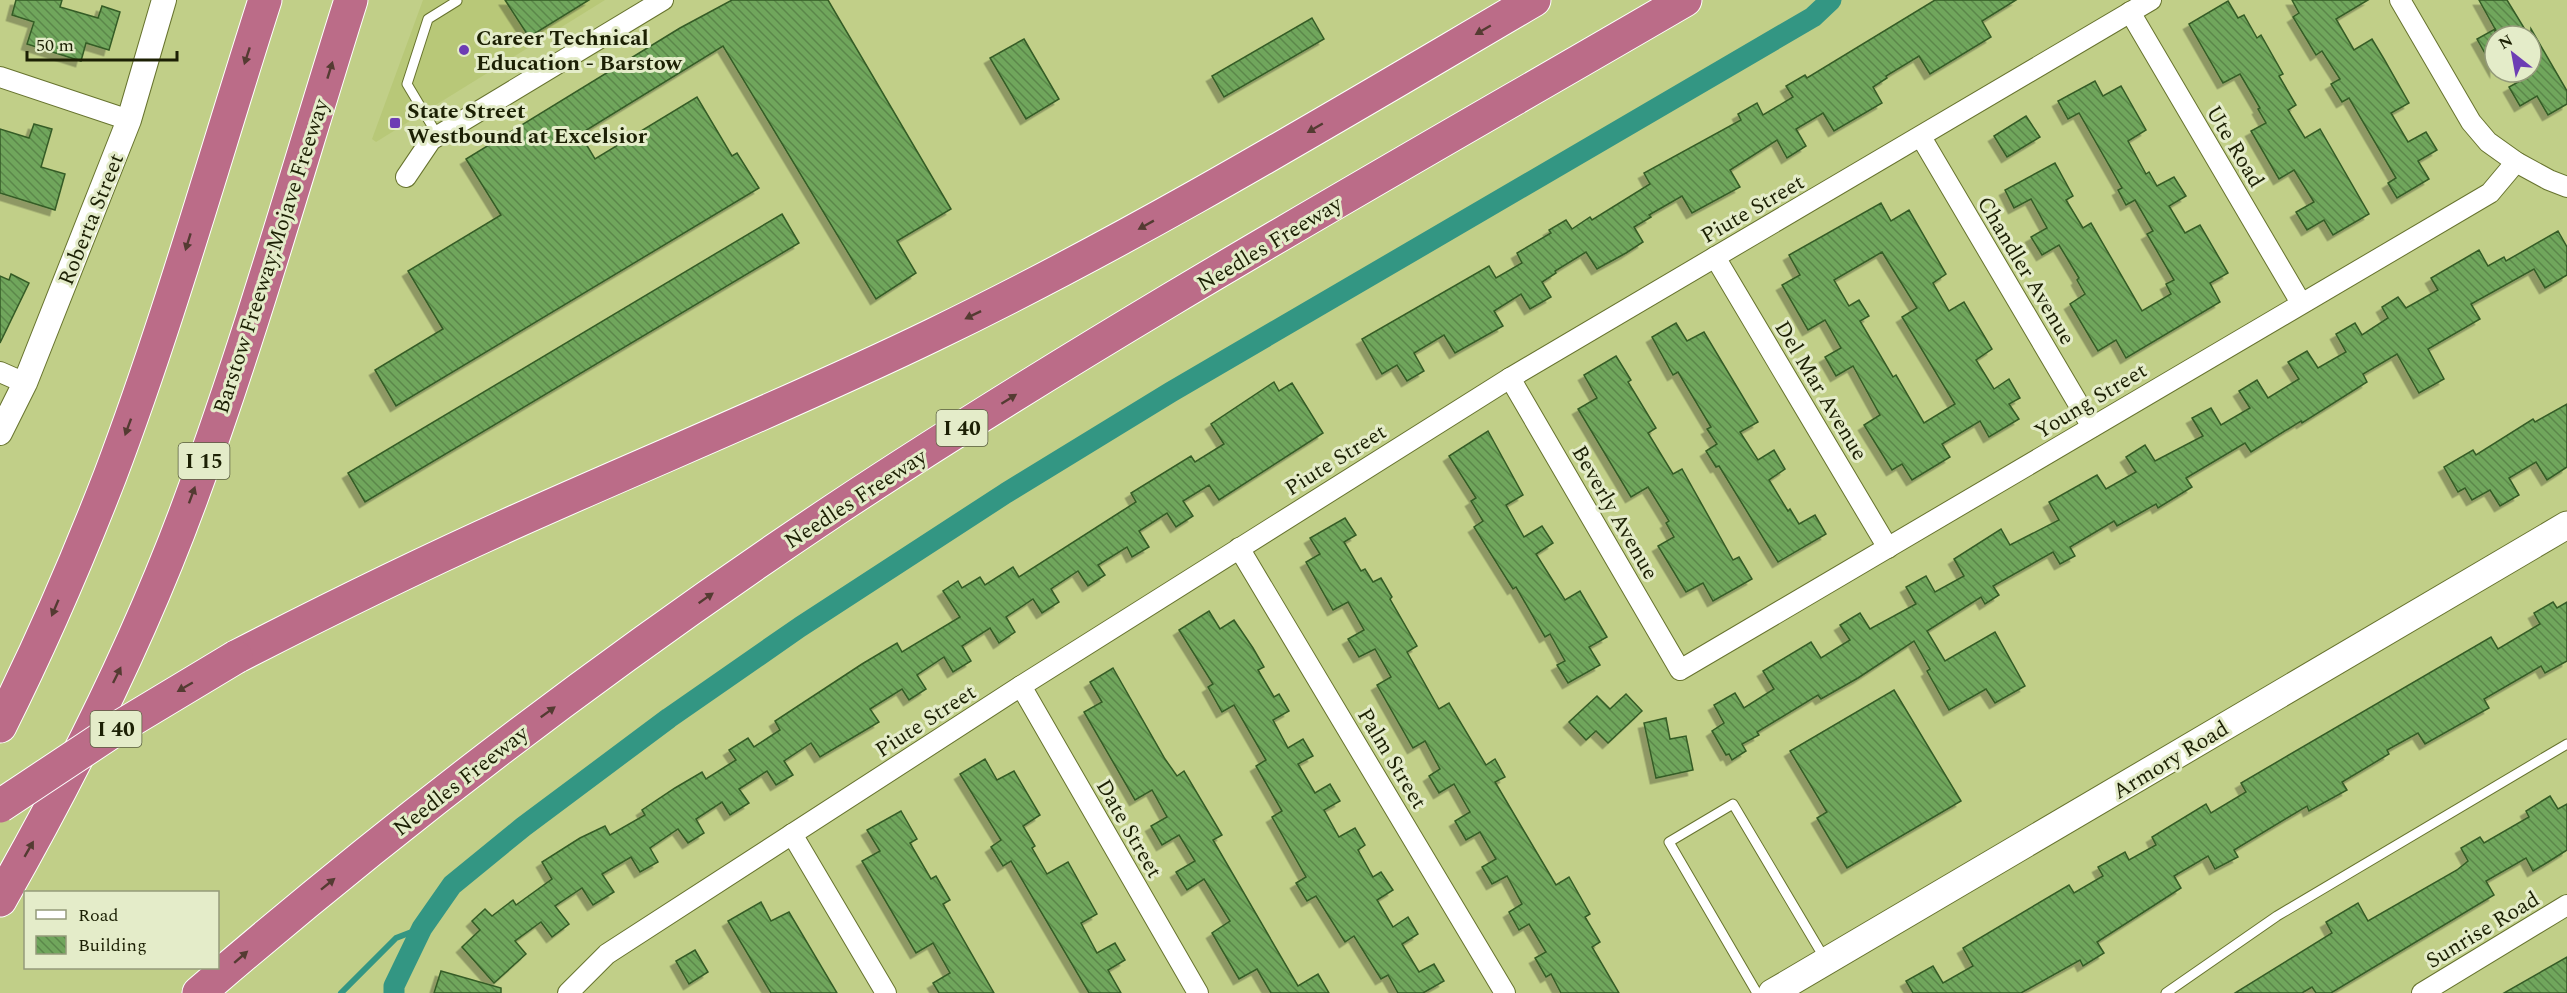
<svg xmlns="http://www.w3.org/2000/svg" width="2567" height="993" viewBox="0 0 2567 993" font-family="Spectral,serif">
<defs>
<pattern id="building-back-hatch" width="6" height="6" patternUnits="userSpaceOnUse" patternTransform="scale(1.5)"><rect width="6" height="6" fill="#70a65c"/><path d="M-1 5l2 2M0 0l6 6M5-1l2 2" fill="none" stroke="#5b874a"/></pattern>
<filter id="shadow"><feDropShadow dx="-5.5" dy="5.5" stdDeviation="0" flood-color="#0004"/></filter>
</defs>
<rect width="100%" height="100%" fill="#c1cf88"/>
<!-- built -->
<path fill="#b8c878" d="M423,0H605L376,142L372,139Z"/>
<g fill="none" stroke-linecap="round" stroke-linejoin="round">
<!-- stream -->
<path stroke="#339683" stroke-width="6" d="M341,993L396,938L422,928"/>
<!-- canal -->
<path stroke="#339683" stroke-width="21" d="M394,993V986L422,928L452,885L523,827L669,718L800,627L1006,493L1171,392L1813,17L1831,0"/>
</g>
<!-- building -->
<g fill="url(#building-back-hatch)" stroke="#355c26" stroke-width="1.5" fill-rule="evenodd" filter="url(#shadow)">
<path d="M16,0H62L60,7L98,18L102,6L120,12L109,50L86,43L81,61L27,44L34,22L12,15Z"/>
<path d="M505,0H589L529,37Z"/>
<path d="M732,0H828L951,209L897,241L916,273L876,299L723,46L580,134L595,159L697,97L732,156L737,153L759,188L396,406L375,370L443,329L408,271L501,215L466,159L680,28Z"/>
<path d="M1935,0H2016L1982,21L1991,37L1930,74L1919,56L1886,76L1887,78L1873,87L1882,103L1834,131L1823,113L1796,129L1806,146L1787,158L1777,140L1730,170L1740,187L1692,213L1682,196L1649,215L1651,217L1634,227L1643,242L1626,253L1597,269L1586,252L1555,271L1556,273L1542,282L1551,297L1530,309L1521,294L1494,311L1503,326L1455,353L1444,335L1414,353L1424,371L1407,381L1397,365L1382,374L1362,339L1489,266L1496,278L1522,263L1517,253L1551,233L1549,230L1566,220L1572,229L1590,217L1592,220L1650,184L1644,173L1741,120L1738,114L1757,103L1763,115L1793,97L1786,86L1805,75L1807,78Z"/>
<path d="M2292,0H2368L2336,19L2354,50L2372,39L2384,59L2409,103L2391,113L2408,142L2426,132L2437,150L2418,161L2429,179L2397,198L2388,183L2396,178L2349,98L2342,102L2331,84L2340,79L2322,51L2316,55L2293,17L2299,13Z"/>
<path d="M2479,0H2507L2529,36H2499Z"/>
<path d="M2228,1L2238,18L2244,15L2257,38L2261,35L2283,74L2279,76L2296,105L2288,110L2305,138L2320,129L2369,214L2333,235L2324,220L2307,230L2296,212L2314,202L2294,170L2279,179L2251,131L2266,123L2258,109L2260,108L2240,74L2223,83L2189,24Z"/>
<path d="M1312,18L1324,39L1224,97L1212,76Z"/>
<path d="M2495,29V71L2477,39Z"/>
<path d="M2531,29L2567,91V104L2548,115L2537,96L2520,106L2509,87L2531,75Z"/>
<path d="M1024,39L1059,99L1026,119L990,58Z"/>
<path d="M2095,81L2103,96L2121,86L2146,130L2128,141L2146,174L2149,172L2157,186L2174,177L2186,196L2169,206L2185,233L2200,225L2228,273L2210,283L2220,302L2126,358L2116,340L2098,351L2070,304L2085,294L2077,280L2079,278L2059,245L2042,255L2031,237L2047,228L2031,199L2014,208L2005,190L2055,163L2073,196L2066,200L2083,228L2091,223L2142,311L2171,294L2166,284L2174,280L2147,234L2153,231L2135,200L2126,205L2118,190L2122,188L2079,113L2068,119L2058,101Z"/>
<path d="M2026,116L2040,137L2007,157L1994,136Z"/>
<path d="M34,124L52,129L41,167L65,174L55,210L0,193V129L29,138Z"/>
<path d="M1881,203L1891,221L1909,210L1946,274L1933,283L1949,311L1964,302L1992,349L1976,360L1994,389L2009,379L2020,398L2009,404L2019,419L1989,437L1980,421L1942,444L1950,457L1912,480L1902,464L1892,470L1864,425L1880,415L1853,366L1836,376L1825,357L1841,348L1825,320L1808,330L1782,285L1800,275L1789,255ZM1882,252L1917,308L1902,317L1955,404L1924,423L1896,375L1893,377L1860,321L1869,316L1859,300L1849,306L1834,280Z"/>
<path d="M782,214L799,243L365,502L348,473Z"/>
<path d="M2558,231L2567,247V275L2545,288L2534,269L2471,304L2480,319L2428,349L2444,379L2419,393L2397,354L2363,374L2367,382L2302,423L2301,421L2251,452L2245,443L2186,478L2192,487L2158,508L2156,504L2117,526L2114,521L2070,547L2075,556L2060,564L2053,552L1993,586L1999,595L1985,604L1981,597L1927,631L1945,661L1995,632L2025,686L1995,703L1986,689L1949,710L1927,671L1930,669L1914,641L1858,678L1821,699L1818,695L1757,732L1759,735L1742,744L1746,751L1732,760L1729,754L1726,755L1712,731L1724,723L1714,705L1735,693L1744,708L1774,689L1763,671L1811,642L1821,658L1850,640L1840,625L1860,613L1870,629L1916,604L1906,587L1926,576L1935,592L1964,576L1954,559L2001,529L2010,545L2059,520L2049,502L2097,475L2106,489L2136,472L2126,457L2145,445L2155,461L2203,436L2192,418L2211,408L2221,425L2250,408L2239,391L2257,380L2268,398L2299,379L2288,362L2307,351L2318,368L2346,352L2336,334L2355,323L2362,335L2388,318L2382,307L2398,297L2406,308L2438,290L2431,278L2479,250L2488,266L2504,257L2506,261Z"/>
<path d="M11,274L29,283L0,343V276L9,280Z"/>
<path d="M1676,323L1687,341L1704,332L1758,422L1740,432L1758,460L1774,450L1785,469L1769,480L1788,511L1790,509L1799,524L1815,515L1826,534L1778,562L1719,466L1716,467L1706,451L1717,444L1707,429L1711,427L1678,372L1673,375L1652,337Z"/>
<path d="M1616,356L1631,380L1628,382L1656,428L1648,433L1673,474L1682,469L1733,560L1739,557L1752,579L1713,601L1703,583L1686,592L1658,546L1674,537L1666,523L1669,521L1648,487L1631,497L1578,409L1597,398L1584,375Z"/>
<path d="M1274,382L1279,391L1292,383L1323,433L1219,500L1209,485L1183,501L1193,516L1176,527L1167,513L1139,531L1149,547L1132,557L1127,547L1098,565L1105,575L1088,586L1078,571L1051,589L1059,602L1042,613L1033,599L1006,617L1015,632L999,643L990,628L962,646L971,661L953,672L944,657L917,675L926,689L909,700L902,689L870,709L879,722L820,757L811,743L784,761L793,775L776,785L767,771L739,789L749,803L730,815L722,802L696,819L704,833L688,843L678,829L650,848L658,862L640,872L631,857L602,874L614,892L593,905L582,888L555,906L569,924L552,937L541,922L515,941L526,954L494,983L462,947L480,930L472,921L485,909L492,916L513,900L516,905L552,879L542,862L580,838L605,826L610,835L645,815L642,810L675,788L702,772L706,779L736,760L729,750L748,738L754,747L780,730L775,721L862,664L897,643L902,652L960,617L943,591L958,581L962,588L980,577L985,585L1013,567L1019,577L1136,502L1131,493L1191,456L1195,462L1224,444L1211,424Z"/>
<path d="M2567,404V467L2547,480L2536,462L2509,478L2519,495L2500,506L2490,490L2472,500L2465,488L2458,492L2444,467L2473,450L2476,455L2533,419L2535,422Z"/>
<path d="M1488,431L1523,495L1506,505L1524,537L1542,526L1553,543L1536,554L1565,600L1580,591L1607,637L1589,647L1600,665L1568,683L1557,665L1565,661L1550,634L1545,637L1516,587L1513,589L1474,527L1483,521L1471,501L1476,498L1449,456Z"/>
<path d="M1345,518L1356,535L1344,542L1361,571L1365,569L1373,582L1381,578L1392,597L1390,599L1417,646L1407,652L1439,709L1449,703L1486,765L1495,759L1505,777L1495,782L1556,885L1569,877L1590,914L1585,917L1600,942L1592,947L1619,993H1561L1551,974L1546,977L1535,958L1546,952L1529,924L1519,930L1509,912L1522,904L1507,876L1492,884L1482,867L1496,859L1480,832L1466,840L1455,821L1470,812L1454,784L1439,793L1429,776L1440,769L1425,741L1413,748L1377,685L1391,677L1375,649L1359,657L1348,639L1364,630L1348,602L1333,610L1306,562L1320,554L1310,538Z"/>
<path d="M2553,602L2557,608L2567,602V661L2545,673L2541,666L2484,699L2489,708L2425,744L2418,733L2387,750L2389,754L2342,782L2347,790L2309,811L2307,806L2234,850L2238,857L2215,869L2208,856L2174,876L2181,888L2097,942L2104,953L2083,966L2080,960L2021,993H1913L1906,981L1933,966L1943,983L1973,966L1963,948L2069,885L2074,893L2103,876L2098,867L2125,852L2129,860L2156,845L2152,837L2206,804L2211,813L2246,792L2241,783L2491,637L2498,649L2540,624L2534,613Z"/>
<path d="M1209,611L1220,629L1234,620L1253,648L1264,667L1258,670L1274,697L1279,694L1289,711L1273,720L1288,748L1303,739L1313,756L1298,764L1315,793L1330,784L1340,801L1324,810L1339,837L1355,828L1365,845L1358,850L1373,877L1381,872L1393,890L1377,900L1393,927L1408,917L1418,934L1402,944L1419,972L1434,964L1444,981L1423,993H1398L1388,975L1381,979L1354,936L1345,942L1316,896L1307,901L1296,883L1306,877L1272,817L1282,811L1256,766L1266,760L1234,705L1222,712L1208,687L1213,684L1179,630Z"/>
<path d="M1113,668L1165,759L1177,776L1184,771L1222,835L1213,840L1298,986L1318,974L1329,993H1271L1257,969L1239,979L1212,933L1230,921L1204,879L1187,890L1176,872L1195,861L1179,835L1162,845L1151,826L1167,817L1152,790L1135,800L1084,712L1102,702L1090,682Z"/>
<path d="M1894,690L1961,801L1847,868L1817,818L1827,812L1790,751Z"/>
<path d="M1626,694L1642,711L1608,743L1596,731L1586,740L1569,722L1597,696L1610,709Z"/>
<path d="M1666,718L1670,739L1686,736L1693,770L1656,778L1644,723Z"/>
<path d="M985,759L997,780L1014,771L1040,815L1023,826L1035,846L1032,848L1047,874L1068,862L1097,914L1081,923L1097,953L1115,943L1125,960L1108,970L1121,993H1089L1011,861L1003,866L991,847L1001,840L960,774Z"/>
<path d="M2550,796L2558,809L2567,804V850L2548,862L2533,871L2526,858L2486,881L2494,895L2331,993H2316L2312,987L2302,993H2235L2332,933L2326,922L2358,903L2368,921L2457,870L2468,861L2461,848L2480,837L2484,843L2529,817L2526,811Z"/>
<path d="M901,811L917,839L910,843L931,879L936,876L950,900L943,904L994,993H939L933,983L950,973L933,943L916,953L862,861L880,851L867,830Z"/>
<path d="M761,902L771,921L789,912L837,993H771L728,921Z"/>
<path d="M695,950L708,972L689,984L676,961Z"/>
<path d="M2567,957V993H2504Z"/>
<path d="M441,971L501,988V993H434Z"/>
</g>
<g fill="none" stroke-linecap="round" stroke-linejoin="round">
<defs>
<g id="service">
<path d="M438,136L407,84L428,19L457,1"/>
<path d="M1757,993L1669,842L1733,804L1825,959"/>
<path d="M2166,993L2277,916L2567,744"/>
</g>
<g id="minor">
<path d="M2400,0L2471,122L2488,142L2516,162L2549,180L2567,187"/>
<path d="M2130,12L2301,303"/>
<path d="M0,77L129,120"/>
<path d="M1921,137L2092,427"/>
<path d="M406,177L431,140L663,0"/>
<path d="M1715,257L1888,548"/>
<path d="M0,372L25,383"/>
<path d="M1510,378L1680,670L2490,193L2516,162"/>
<path d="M1239,548L1505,993"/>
<path d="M1021,686L1198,993"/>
<path d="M792,834L886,993"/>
<path d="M568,993L607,954L1021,686L1510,378L2151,0"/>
<path d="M2422,993L2567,905"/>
</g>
<path id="tertiary" d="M0,433L25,383L129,120L164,0"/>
<path id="secondary" d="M1772,993L2567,525"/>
<g id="motorway">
<path d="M236,657C329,609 423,563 519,520C657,458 797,401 933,335C1140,235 1336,116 1534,0"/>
<path d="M0,726C41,644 77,561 110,476C169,320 214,159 265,0"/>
<path d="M0,900C74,770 141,636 192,496C252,333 299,165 351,0"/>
<path d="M199,993C401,819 614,657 836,509C1111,327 1400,166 1685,0"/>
</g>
</defs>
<!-- service casing -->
<use href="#service" stroke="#67732e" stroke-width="11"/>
<!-- minor casing -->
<use href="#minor" stroke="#67732e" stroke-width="22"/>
<!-- tertiary casing -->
<use href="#tertiary" stroke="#67732e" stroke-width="26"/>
<!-- secondary casing -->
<use href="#secondary" stroke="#67732e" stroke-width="29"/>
<!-- motorway casing -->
<use href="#motorway" stroke="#fff" stroke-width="35"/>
<!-- service -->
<use href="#service" stroke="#fff" stroke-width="9"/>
<!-- minor -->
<use href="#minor" stroke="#fff" stroke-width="20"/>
<!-- tertiary -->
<use href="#tertiary" stroke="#fff" stroke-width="24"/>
<!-- secondary -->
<use href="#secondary" stroke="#fff" stroke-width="27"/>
<!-- motorway -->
<use href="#motorway" stroke="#bb6c88" stroke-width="33"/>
<defs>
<path id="motorway-bridge" d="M0,806L113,731L236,657"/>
</defs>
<!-- motorway-bridge casing -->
<use href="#motorway-bridge" stroke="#fff" stroke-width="35" stroke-linecap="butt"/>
<!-- motorway-bridge -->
<use href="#motorway-bridge" stroke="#bb6c88" stroke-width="33"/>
</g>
<!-- one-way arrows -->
<defs><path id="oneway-solid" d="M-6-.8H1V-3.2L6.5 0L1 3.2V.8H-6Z" transform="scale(1.5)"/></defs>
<g fill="#543b32">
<use href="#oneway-solid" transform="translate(1483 30) rotate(150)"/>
<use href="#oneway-solid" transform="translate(247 56) rotate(108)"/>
<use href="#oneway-solid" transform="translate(330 70) rotate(-73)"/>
<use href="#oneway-solid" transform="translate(1315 128) rotate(150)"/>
<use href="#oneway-solid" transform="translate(1146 225) rotate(151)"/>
<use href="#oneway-solid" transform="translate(188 242) rotate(107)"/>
<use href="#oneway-solid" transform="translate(973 315) rotate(154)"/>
<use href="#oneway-solid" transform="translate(1009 399) rotate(-32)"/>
<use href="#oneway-solid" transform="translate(128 427) rotate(110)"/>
<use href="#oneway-solid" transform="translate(192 495) rotate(-70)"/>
<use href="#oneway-solid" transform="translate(706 598) rotate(-35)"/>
<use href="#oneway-solid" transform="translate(55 608) rotate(113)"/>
<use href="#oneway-solid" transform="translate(117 675) rotate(-64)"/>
<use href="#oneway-solid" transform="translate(185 687) rotate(150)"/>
<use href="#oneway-solid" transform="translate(548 712) rotate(-36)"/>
<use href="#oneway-solid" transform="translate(29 849) rotate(-60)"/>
<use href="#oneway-solid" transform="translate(328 884) rotate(-39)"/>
<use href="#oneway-solid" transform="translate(241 957) rotate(-41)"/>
</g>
<!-- markers -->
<g fill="#6d3db4" stroke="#e4ecc9" stroke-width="2">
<circle cx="464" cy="50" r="6"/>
<rect x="389" y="117" width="12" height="12" rx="3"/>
</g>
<g text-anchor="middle" stroke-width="6" stroke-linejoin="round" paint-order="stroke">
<!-- shield labels -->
<g fill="#e4ecc9" stroke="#585d3f" stroke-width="1.5">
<rect x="936.5" y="410" width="51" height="36" rx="4.5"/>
<rect x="178.5" y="443" width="51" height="36" rx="4.5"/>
<rect x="90.5" y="711" width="51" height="36" rx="4.5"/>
</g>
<g font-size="21" font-weight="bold" fill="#1c2004">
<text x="962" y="435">I 40</text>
<text x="204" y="468">I 15</text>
<text x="116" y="736">I 40</text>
</g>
<!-- poi labels -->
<g font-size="22" font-weight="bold" fill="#1c2004" stroke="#e4ecc9" text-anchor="start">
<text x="476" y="45">Career Technical<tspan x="476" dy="25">Education - Barstow</tspan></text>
<text x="407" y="118">State Street<tspan x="407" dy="25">Westbound at Excelsior</tspan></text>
</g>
<!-- street labels -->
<g font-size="22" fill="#1c2004" stroke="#e4ecc9">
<text transform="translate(2236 146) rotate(59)" y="8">Ute Road</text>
<text transform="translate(1752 208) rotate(-30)" y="8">Piute Street</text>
<text transform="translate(90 219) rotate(-68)" y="8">Roberta Street</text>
<text transform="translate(1269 243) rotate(-31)" y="8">Needles Freeway</text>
<text transform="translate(270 256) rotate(-72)" y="8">Barstow Freeway;Mojave Freeway</text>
<text transform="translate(2027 270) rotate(59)" y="8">Chandler Avenue</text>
<text transform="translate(1822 390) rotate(59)" y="8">Del Mar Avenue</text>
<text transform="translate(2090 400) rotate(-31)" y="8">Young Street</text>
<text transform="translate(1335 459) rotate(-32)" y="8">Piute Street</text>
<text transform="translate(855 498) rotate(-33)" y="8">Needles Freeway</text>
<text transform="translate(1616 512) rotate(60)" y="8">Beverly Avenue</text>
<text transform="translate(925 720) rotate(-33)" y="8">Piute Street</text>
<text transform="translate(1393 758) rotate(59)" y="8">Palm Street</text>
<text transform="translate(2170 759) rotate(-31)" y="8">Armory Road</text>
<text transform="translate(460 780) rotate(-38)" y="8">Needles Freeway</text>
<text transform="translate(1130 828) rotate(60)" y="8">Date Street</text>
<text transform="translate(2482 929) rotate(-31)" y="8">Sunrise Road</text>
</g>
</g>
<!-- legend -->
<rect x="24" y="891" width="195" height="78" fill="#e4ecc9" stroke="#949a7a" stroke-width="1.5"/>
<rect x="36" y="910" width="30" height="9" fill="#ffffff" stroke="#949a7a" stroke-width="1.5"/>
<text x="78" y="921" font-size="18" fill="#1c2004">Road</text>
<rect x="36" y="936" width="30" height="18" fill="url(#building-back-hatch)" stroke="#949a7a" stroke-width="1.5"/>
<text x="78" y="951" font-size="18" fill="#1c2004">Building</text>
<!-- north arrow -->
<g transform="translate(2513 54) rotate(329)"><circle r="28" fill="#e4ecc9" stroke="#949a7a" stroke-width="1.5"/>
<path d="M0-4.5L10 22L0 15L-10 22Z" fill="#6d3db4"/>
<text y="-9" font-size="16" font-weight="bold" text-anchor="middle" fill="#1c2004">N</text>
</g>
<!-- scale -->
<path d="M27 51v9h150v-9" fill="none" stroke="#1c2004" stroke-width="3"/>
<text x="36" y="51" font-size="18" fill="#1c2004" stroke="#e4ecc9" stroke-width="4.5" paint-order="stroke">50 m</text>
</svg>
